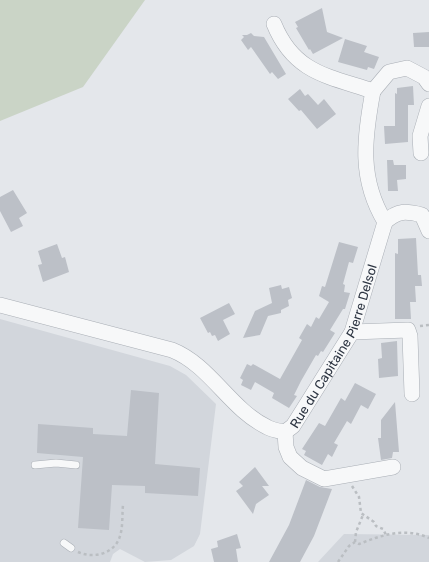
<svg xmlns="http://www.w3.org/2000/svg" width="429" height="562" viewBox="0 0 429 562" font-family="Rubik,sans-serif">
<rect width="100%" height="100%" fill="#e4e7eb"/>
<!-- built -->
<g fill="#d2d6dc">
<path d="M0,319L170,366L186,375L216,404L200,534L194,546L171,560L145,562L120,549L113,554L110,562H0Z"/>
<path d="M344,534L429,535V562H318Z"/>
</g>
<!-- green -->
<path fill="#cad4c6" d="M0,0H145L83,87L0,121Z"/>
<!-- building -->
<g fill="#bcc0c7">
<path d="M322,8L327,32L343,38L313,54L310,49L309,50L296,28L298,27L295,22Z"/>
<path d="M429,32V47H414L413,33Z"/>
<path d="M251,33L254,36L264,37L286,74L278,79L272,72L270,74L251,47L248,50L241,40L244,37L242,35H247Z"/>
<path d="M345,39L367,46L364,52L379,57L374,69L368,67L367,70L338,62Z"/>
<path d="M413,86L414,105H408V142L385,144L384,126H395V93L397,94V88Z"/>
<path d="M300,89L305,96L308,94L318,105L324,99L336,114L317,129L301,110L299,111L288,99Z"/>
<path d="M387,160H393L394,165H406V179L397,180L398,191H388Z"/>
<path d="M13,190L27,213L19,218L23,226L11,232L0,211V197Z"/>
<path d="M416,238L418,275H421L422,286H415L416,302H410L411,319H395V253L398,254V239Z"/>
<path d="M339,242L358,247L353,263L349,262L343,284L345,285L344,292L350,293L345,309H343L330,330L335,333L323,352L321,351L318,356L316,355L301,381L294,395L297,396L289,408L272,398L274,393L255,382L251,390L241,385L243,380L240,378L247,364L251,366L253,364L280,379L302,340L299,338L307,324L311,327L316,317L319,319L329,302L319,296L322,286L325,287Z"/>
<path d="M57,244L62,258L65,257L69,272L43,282L38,265L42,264L38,251Z"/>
<path d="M281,285L282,289L289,287L292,298L288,300L289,306L281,310V313L268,316L260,335L243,338L255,311L272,303L269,288Z"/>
<path d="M229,303L235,314L223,320L230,334L218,341L215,335L212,336L210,332L208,333L200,318Z"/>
<path d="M397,341L398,376L379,378L378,359L382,358L381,343Z"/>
<path d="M355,383L376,394L368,409L361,405L351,424L347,421L334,443L338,445L332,457L328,454L322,465L304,455L306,451L302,449L319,423L325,426L341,398L345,401Z"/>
<path d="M131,390L159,393L155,464L200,468L198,496L145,493V486L112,485L109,530L78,528L83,457L37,453L38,424L93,428V434L127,436Z"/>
<path d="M395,402L399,452H393L392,458L381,460L378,438H381V420Z"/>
<path d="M255,467L269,486H262L269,495L256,504L253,514L236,491L243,486L239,482Z"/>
<path d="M306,480L320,487L332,489L314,536L300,562H269L289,525Z"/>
<path d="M237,534L241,548L236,549L238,562H214L211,549L218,547L217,541Z"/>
</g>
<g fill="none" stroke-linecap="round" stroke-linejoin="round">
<defs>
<g id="service">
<path d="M35,465L56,463L76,465"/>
<path d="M64,543L71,548"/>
</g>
<g id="minor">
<path d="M274,24C294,73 328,76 373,91"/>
<path d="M373,91L389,72L407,68L424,77L429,84"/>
<path d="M421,153L420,136L429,106"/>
<path d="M385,222C398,210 406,211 422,215L429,231"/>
<path id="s1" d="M0,305L172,350C210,365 230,409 267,427C272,430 279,431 285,432L293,426L352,332L385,222C359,179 364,139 373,91"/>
<path d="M352,332L408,330L410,336L412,394"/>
<path d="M285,432L286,447L290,457L302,468L324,479L393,467"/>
</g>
</defs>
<!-- service casing -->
<use href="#service" stroke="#a9aeb5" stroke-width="8"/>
<!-- minor casing -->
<use href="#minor" stroke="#a9aeb5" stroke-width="16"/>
<!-- path -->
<g stroke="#babec2" stroke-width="2.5" stroke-dasharray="3 3" stroke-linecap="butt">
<path d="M420,326L429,325"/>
<path d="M352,486L359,497L361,513L374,522L376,526L383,529L386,535"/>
<path d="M355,542L356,532L363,515"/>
<path d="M78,552C93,559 115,554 120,536C123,527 122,515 123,505"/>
<path d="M338,562L349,546L355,542L359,544C382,535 405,527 429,538"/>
</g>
<!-- service -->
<use href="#service" stroke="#f7f8f9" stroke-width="7"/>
<!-- minor -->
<use href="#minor" stroke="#f7f8f9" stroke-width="15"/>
</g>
<g text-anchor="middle" stroke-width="3.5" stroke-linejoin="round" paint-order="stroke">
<!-- street labels -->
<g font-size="13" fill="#2d3542" stroke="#f4f6f8">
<text dy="5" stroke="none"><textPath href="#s1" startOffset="420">Rue du Capitaine Pierre Delsol</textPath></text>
</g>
</g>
</svg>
